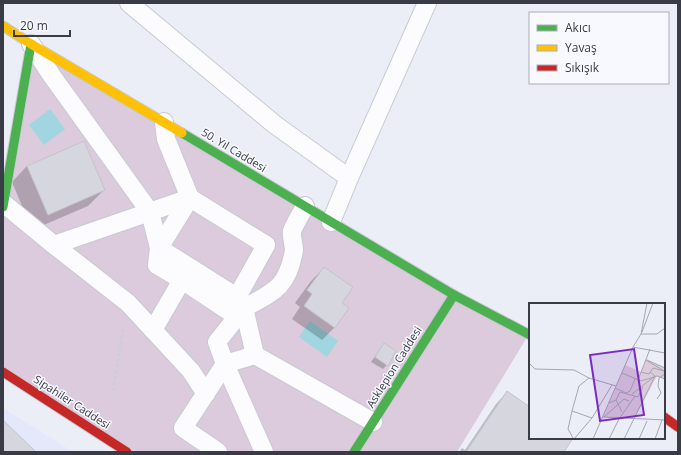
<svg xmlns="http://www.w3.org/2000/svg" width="681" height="455" viewBox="0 0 681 455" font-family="'Open Sans',sans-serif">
<rect width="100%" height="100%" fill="#ebeef6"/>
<!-- built -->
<path fill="#e3e9fb" d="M3,408L73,452H3Z"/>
<!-- green -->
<path fill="#dccadd" d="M31,44L529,334L457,452H127L3,372V207Z"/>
<!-- water -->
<g fill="#a1d6e1">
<path d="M50,109L65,129L44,145L29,125Z"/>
<path d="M310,321L338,341L327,357L299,337Z"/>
</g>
<!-- shadow -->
<g fill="#0003">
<path d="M27,166L104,190L88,206L32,230L12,182Z"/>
<path d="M324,268L340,303L348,309L334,328L322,340L292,319L300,307L295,303L311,281Z"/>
<path d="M384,344L387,365L383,369L371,362Z"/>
<path d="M507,392L530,408V438H572L563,452H459L462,448L465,450L496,404Z"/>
</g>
<!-- building -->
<g fill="#d6d6de" stroke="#c3c3cb">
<path d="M84,141L105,190L48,215L27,166Z"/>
<path d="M324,267L353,287L342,303L349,308L335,328L304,306L312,294L307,290Z"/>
<path d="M384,343L396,351L388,366L375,357Z"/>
<path d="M507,391L530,407V438H573L564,452H466Z"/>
<path d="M3,420L36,452H3Z"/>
</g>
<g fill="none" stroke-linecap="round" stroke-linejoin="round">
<defs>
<g id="street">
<path d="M129,3L274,124L349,178"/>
<path d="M31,44L52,76L150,212L159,248L157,265L182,280L153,330"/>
<path d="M164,122L166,139L190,198L266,245L237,297L244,308L217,342L225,364L264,452"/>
<path d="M190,198L159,248L237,297"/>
<path d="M3,203L54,245L128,303L191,371L206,394"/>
<path d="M305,206C301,214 295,223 292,231C291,237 294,244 294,250C288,287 274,292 244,308L255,355L373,422"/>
<path d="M331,222L349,178L427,3"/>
<path d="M54,245L190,198"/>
<path d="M188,270L182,280L236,316"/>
<path d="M218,452L183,428L225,364L255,355"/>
</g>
<g id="fast">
<path d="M182,133L454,295L530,335"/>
<path d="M3,207L31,44"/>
<path d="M354,452L454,295"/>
</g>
<path id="slow" d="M3,26L31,44L182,133"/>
<g id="jam">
<path d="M3,372L127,452"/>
<path d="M664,417L678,427"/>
</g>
</defs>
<!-- street casing -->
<use href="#street" stroke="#c7cad2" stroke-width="20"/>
<!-- fast casing -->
<use href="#fast" stroke="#c7cad2" stroke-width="11"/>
<!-- slow casing -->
<use href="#slow" stroke="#c7cad2" stroke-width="11"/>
<!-- jam casing -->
<use href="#jam" stroke="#c7cad2" stroke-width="11"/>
<!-- path -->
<path stroke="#cdcfd3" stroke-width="2.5" stroke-dasharray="3 3" stroke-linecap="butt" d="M113,391L124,325"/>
<!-- street -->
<use href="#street" stroke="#fcfcfe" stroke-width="18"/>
<!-- fast -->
<use href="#fast" stroke="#4caf50" stroke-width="9"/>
<!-- slow -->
<use href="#slow" stroke="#ffc107" stroke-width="9"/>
<!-- jam -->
<use href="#jam" stroke="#c62828" stroke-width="9"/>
</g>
<g text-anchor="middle" stroke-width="3" stroke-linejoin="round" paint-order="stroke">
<!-- street labels -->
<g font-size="11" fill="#393c46" stroke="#f8f9ff">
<text transform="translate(234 150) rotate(31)" y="4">50. Yıl Caddesi</text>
<text transform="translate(394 367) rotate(-58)" y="4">Asklepion Caddesi</text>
<text transform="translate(72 402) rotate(33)" y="4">Sipahiler Caddesi</text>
</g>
</g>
<!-- overview -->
<g transform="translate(529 303)">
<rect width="136" height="136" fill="#ebeef6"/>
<path d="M117,57L136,65V76L128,73L105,116L74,114L96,62L112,69Z" fill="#dccadd"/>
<path fill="none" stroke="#a4a7b0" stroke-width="1" d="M113,29L124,0M112,31H128L136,25M104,44L136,50M118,57L136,65M0,60L6,66L45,67L60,75M112,69L120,71L124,65L135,68L117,57M93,70L112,78L128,73L136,76M109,77L121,46M86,85L97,90L101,88L106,76M103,91L126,73L121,69M128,96L132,90L129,83L130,75L136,71M87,97L93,109M80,100L87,97L91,89L109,94L114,84M43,108L39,126L44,135M74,114L136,117M75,114L95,96L100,98M63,115L43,108L50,83L60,75L87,83M45,136L63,115L83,82M64,136L104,44L112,31L118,0M80,136L90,116L106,93M95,136L126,73M110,136L118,118M126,136L133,117"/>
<path fill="#7b2cbf" fill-opacity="0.15" stroke="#7b2cbf" stroke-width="2" d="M105,46L115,112L71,118L61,52Z"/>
<rect width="136" height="136" fill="none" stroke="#393c46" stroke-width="2"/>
</g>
<!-- border -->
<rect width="681" height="455" fill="none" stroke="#393c46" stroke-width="8"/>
<!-- legend -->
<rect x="529" y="12" width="140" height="72" fill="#f8f9ff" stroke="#acadb5"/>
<rect x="537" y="25" width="20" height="6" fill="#4caf50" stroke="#acadb5"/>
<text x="565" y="32" font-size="12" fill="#393c46">Akıcı</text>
<rect x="537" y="45" width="20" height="6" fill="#ffc107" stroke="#acadb5"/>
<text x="565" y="52" font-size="12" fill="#393c46">Yavaş</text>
<rect x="537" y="65" width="20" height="6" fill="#c62828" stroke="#acadb5"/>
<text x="565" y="72" font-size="12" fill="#393c46">Sıkışık</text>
<!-- scale -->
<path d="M14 30v6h56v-6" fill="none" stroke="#393c46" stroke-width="2"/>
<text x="20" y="30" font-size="12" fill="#393c46" stroke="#f8f9ff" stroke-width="3" paint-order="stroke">20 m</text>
</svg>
